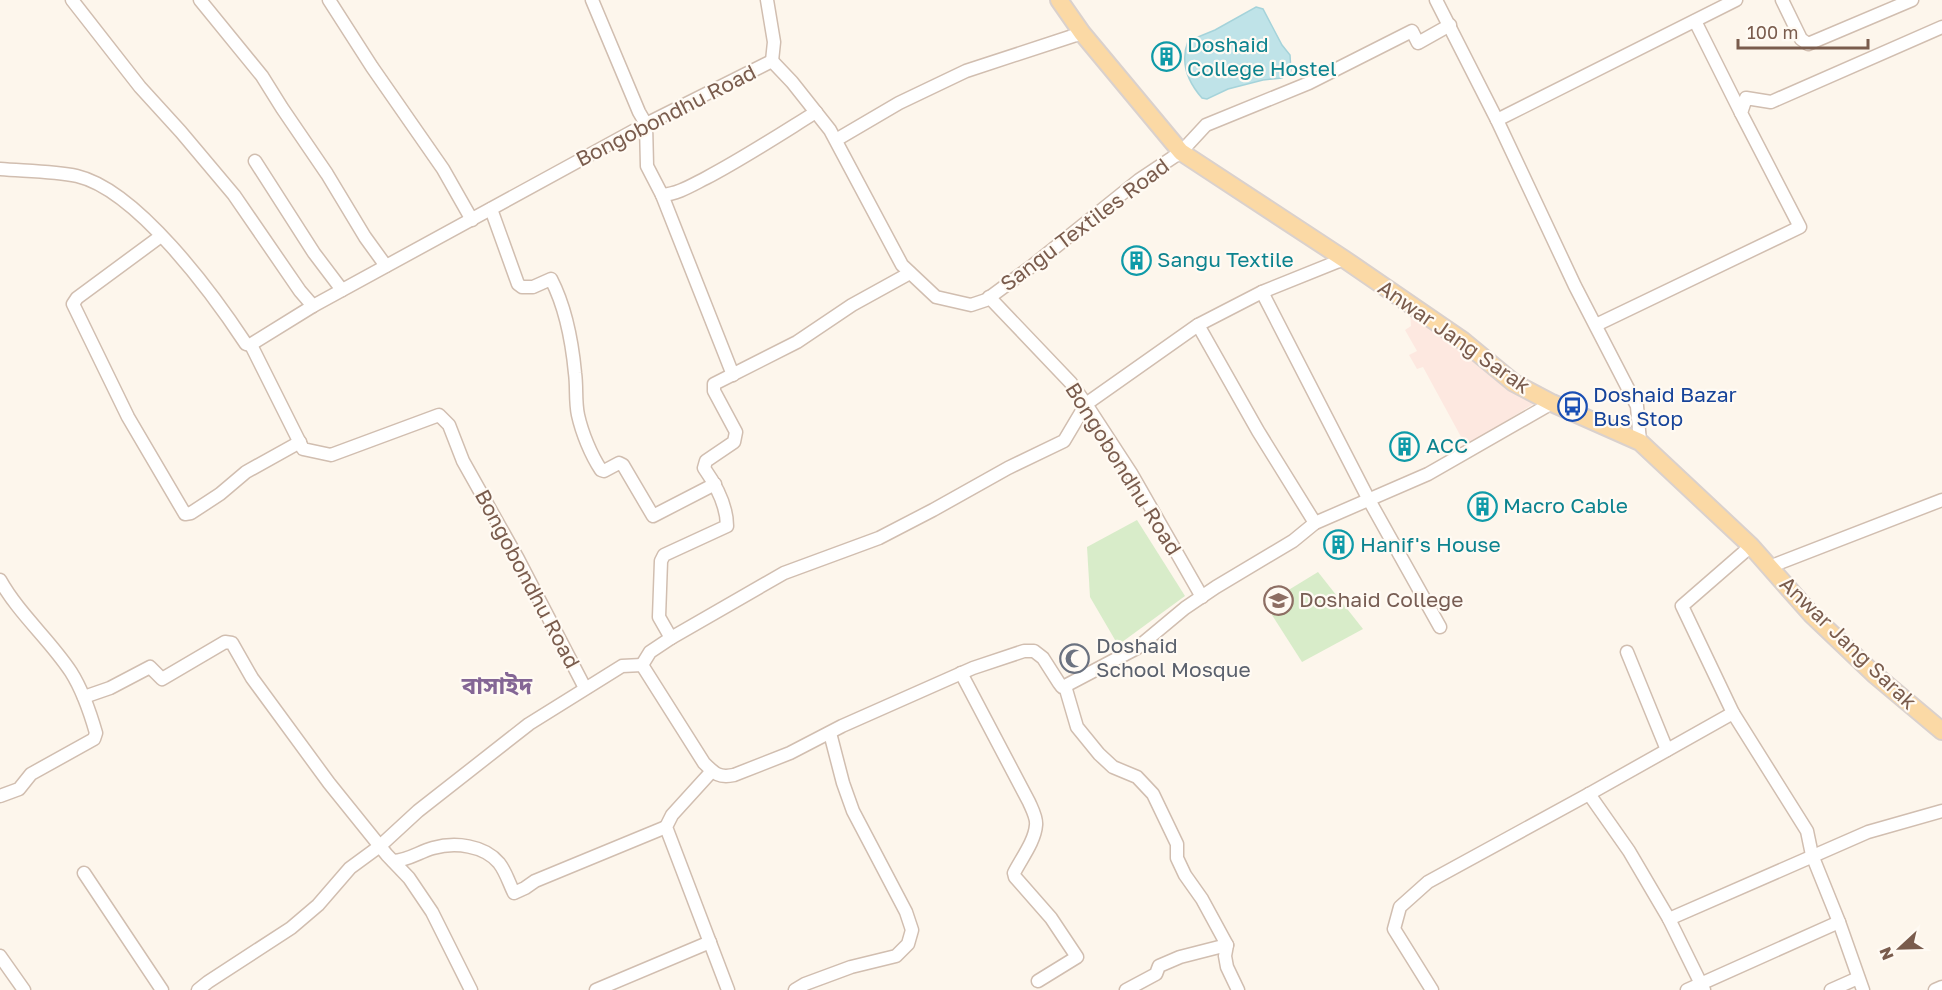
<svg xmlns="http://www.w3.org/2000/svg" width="1942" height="990" viewBox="0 0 1942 990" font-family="'Golos Text','Noto Sans Bengali',sans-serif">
<rect width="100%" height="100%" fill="#fdf6ec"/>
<!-- commercial -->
<path fill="#fde8e0" d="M1410,311L1543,398L1466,446L1423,367L1417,369L1409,355L1417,351L1405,330L1411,326Z"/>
<!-- green -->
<g fill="#d8ecc9">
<path d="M1137,520L1185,596L1118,645L1090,597L1087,547Z"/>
<path d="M1318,572L1363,629L1302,662L1272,615L1282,594Z"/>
</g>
<!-- water -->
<path fill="#bfe3e8" stroke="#a5d3da" stroke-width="1.5" d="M1256,7L1263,9L1282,45L1290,55L1291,71L1282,78L1263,80L1228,89L1207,99L1202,98C1188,82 1180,62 1188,41L1215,30Z"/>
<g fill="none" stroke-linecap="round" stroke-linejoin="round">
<defs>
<g id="minor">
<path d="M72,0L140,87L181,132L234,195L300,291L313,306"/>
<path d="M200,0L262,76L282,108L327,174L365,237L386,266"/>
<path d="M329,0L372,67L443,169L472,220"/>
<path d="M592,0L639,112L646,124L647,166L662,195C678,194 692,185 706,178C744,158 779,135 816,112"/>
<path d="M767,0L774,42L772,61"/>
<path d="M1436,0L1497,120L1575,286L1637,406L1640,442"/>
<path d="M1782,0L1801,39L1808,44L1912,0"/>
<path d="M1695,21L1741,113"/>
<path d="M772,61L792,82L830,130L902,265L936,297L971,305L986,300L1032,266L1139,180L1181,152L1206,125L1309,83L1412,31L1418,43L1450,25"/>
<path d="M1497,120L1736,0"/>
<path d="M841,137L899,103L966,71L1082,33"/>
<path d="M255,161L314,253L342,290"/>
<path d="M0,169C24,171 54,171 77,176C137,190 213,294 246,344L250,345L313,306L646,124L772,61"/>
<path d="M662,195L733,375"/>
<path d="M491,209L518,284L522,287H533L551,279C566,308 572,341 575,373C577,387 575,401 578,415C582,433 591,455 601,470L604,471L619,463L623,465L653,516L715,484"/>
<path d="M161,236L77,298L73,304L128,417L185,514L191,513L220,494L246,472L300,442"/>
<path d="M1262,292L1369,500L1440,627"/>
<path d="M989,297L1071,383L1086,404L1131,473L1202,597"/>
<path d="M1198,325L1258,431L1315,523"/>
<path d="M1596,325L1800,227L1741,113L1746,98L1771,102L1942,27"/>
<path d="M251,345L303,449L331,455L439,415L449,425L463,461L518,559L585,688"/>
<path d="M1751,546L1682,606L1733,713L1807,831L1812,855L1839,922L1863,990"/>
<path d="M1769,567L1942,500"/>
<path d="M0,580C19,614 50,640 71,672C83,691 90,712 96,733L94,739L31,774L19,789L0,796"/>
<path d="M671,638L659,617L661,561L664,555L727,526C727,505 716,485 704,468L706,461L734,442L736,432L714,391V384L797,342L852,305L910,273"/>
<path d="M1627,652L1667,750"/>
<path d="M642,665L650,652L671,638L784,573L879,538L933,510L1008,468L1064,441L1086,404L1198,325L1262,292L1344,259"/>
<path d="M961,673L1029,802C1032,809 1037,818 1036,825C1035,841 1021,859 1014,873L1015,877L1051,918L1077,957L1038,981"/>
<path d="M1065,686L1137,648L1185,608L1216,587L1293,541L1315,523L1428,474L1552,403"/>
<path d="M1065,686L1077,727L1099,754L1113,767L1137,777L1153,794L1177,844V858L1185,875L1202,899L1227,945L1225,956L1227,967L1238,990"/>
<path d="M84,697L110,688L150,667L162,679L225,642L232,643L252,678L329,783L387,855L409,878L432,912L471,990"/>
<path d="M712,771L672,815L666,827L728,990"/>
<path d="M1589,794L1629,851L1669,919L1704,990"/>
<path d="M393,861C407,861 419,852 433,848C455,842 484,845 499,863C506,872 509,883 514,893L525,888L535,881L666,827"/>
<path d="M84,873L162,990"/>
<path d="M1669,919L1868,832L1942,811"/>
<path d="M0,956L24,990"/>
<path d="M198,990L208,982L291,928L318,905L350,868L380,846L418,811L529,724L622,666L642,665L704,763C715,774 719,778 734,775L790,753L842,726L973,668L1024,651H1034L1043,658L1059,683L1062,687L1065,686"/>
<path d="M596,990L710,942"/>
<path d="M795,990L805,984L851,967L896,956L908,944L912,930L906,912L853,811L843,783L830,733"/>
<path d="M1126,990L1156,974L1159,966L1180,957L1227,945"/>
<path d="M1432,990L1394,929L1400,907L1428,882L1589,794L1733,713"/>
<path d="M1687,990L1839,922"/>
<path d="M1831,990L1858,978"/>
<path d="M1935,990L1942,987"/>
</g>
<path id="major" d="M1059,0L1082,33L1181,152L1344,259L1462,340L1514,383L1552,403L1640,442L1751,546L1811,614L1874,674L1942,731"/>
</defs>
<!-- minor casing -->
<use href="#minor" stroke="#d1beb0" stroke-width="15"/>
<!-- major casing -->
<use href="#major" stroke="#dad1cd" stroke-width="20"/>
<!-- minor -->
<use href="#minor" stroke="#fff" stroke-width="12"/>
<!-- major -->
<use href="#major" stroke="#fbd9a5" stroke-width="16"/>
</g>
<!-- icons -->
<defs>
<symbol id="building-ring" viewBox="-11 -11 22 22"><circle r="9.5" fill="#fffaf3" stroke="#0f9aa8" stroke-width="1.5"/><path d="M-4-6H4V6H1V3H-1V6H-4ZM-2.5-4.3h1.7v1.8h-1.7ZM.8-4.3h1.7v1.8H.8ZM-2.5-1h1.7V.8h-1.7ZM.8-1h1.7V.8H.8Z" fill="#0f9aa8"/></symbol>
<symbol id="bus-ring" viewBox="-11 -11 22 22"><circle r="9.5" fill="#fffaf3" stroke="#1a4fb4" stroke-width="1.5"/><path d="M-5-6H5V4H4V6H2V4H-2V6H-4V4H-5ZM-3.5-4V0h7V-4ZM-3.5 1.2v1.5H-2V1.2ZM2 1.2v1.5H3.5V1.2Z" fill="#1a4fb4"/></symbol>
<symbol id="university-ring" viewBox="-11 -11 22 22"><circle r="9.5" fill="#fffaf3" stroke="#8d6e63" stroke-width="1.5"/><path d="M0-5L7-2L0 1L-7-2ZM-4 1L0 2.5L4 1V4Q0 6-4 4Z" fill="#8d6e63"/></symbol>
<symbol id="mosque-ring" viewBox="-11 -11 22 22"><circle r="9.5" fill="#fffaf3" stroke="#6b7280" stroke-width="1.5"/><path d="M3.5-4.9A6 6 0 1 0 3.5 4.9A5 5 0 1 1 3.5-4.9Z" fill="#6b7280"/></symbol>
</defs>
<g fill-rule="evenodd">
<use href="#building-ring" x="1150" y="40" width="33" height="33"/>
<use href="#building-ring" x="1120" y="244" width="33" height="33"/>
<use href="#bus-ring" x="1556" y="390" width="33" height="33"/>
<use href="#building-ring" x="1388" y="430" width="33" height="33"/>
<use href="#building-ring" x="1466" y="490" width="33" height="33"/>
<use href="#building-ring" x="1322" y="528" width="33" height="33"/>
<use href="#university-ring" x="1262" y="584" width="33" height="33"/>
<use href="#mosque-ring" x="1058" y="642" width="33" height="33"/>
</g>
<g text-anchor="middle" stroke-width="4.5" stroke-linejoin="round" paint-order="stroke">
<!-- culture labels -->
<g font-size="21" fill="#0d838f" stroke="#fffaf3" text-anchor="start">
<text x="1187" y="52">Doshaid<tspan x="1187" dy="24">College Hostel</tspan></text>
<text x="1157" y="267">Sangu Textile</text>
<text x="1426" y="453">ACC</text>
<text x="1503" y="513">Macro Cable</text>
<text x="1360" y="552">Hanif's House</text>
</g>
<!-- street labels -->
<g font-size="21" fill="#7a5c4d" stroke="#fffaf3">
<text transform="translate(666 116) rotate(-27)" y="7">Bongobondhu Road</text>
<text transform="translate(1085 225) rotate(-37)" y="7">Sangu Textiles Road</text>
<text transform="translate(1454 337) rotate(35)" y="7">Anwar Jang Sarak</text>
<text transform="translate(1123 469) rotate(58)" y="7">Bongobondhu Road</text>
<text transform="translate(527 579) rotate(62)" y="7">Bongobondhu Road</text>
<text transform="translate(1848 643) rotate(44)" y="7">Anwar Jang Sarak</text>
</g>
<!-- transit labels -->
<g font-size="21" fill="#164399" stroke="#fffaf3" text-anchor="start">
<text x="1593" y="402">Doshaid Bazar<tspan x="1593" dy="24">Bus Stop</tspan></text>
</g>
<!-- education labels -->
<g font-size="21" fill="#785e54" stroke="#fffaf3" text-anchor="start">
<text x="1299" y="607">Doshaid College</text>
</g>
<!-- worship labels -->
<g font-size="21" fill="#5b616d" stroke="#fffaf3" text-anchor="start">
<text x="1096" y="653">Doshaid<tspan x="1096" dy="24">School Mosque</tspan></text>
</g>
<!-- quarter labels -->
<g font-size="24" font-weight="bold" fill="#846695" stroke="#fffaf3">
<text x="497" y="694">বাসাইদ</text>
</g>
</g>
<!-- north arrow -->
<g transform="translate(1900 948) rotate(248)" stroke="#fffaf3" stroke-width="4.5" paint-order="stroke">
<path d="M0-4.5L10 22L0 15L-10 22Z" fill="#7a5c4d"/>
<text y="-9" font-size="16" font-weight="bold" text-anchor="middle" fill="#7a5c4d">N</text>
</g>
<!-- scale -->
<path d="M1738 39v9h130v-9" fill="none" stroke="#7a5c4d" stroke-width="3"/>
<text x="1747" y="39" font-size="18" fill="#7a5c4d" stroke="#fffaf3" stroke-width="4.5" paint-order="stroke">100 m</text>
</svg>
